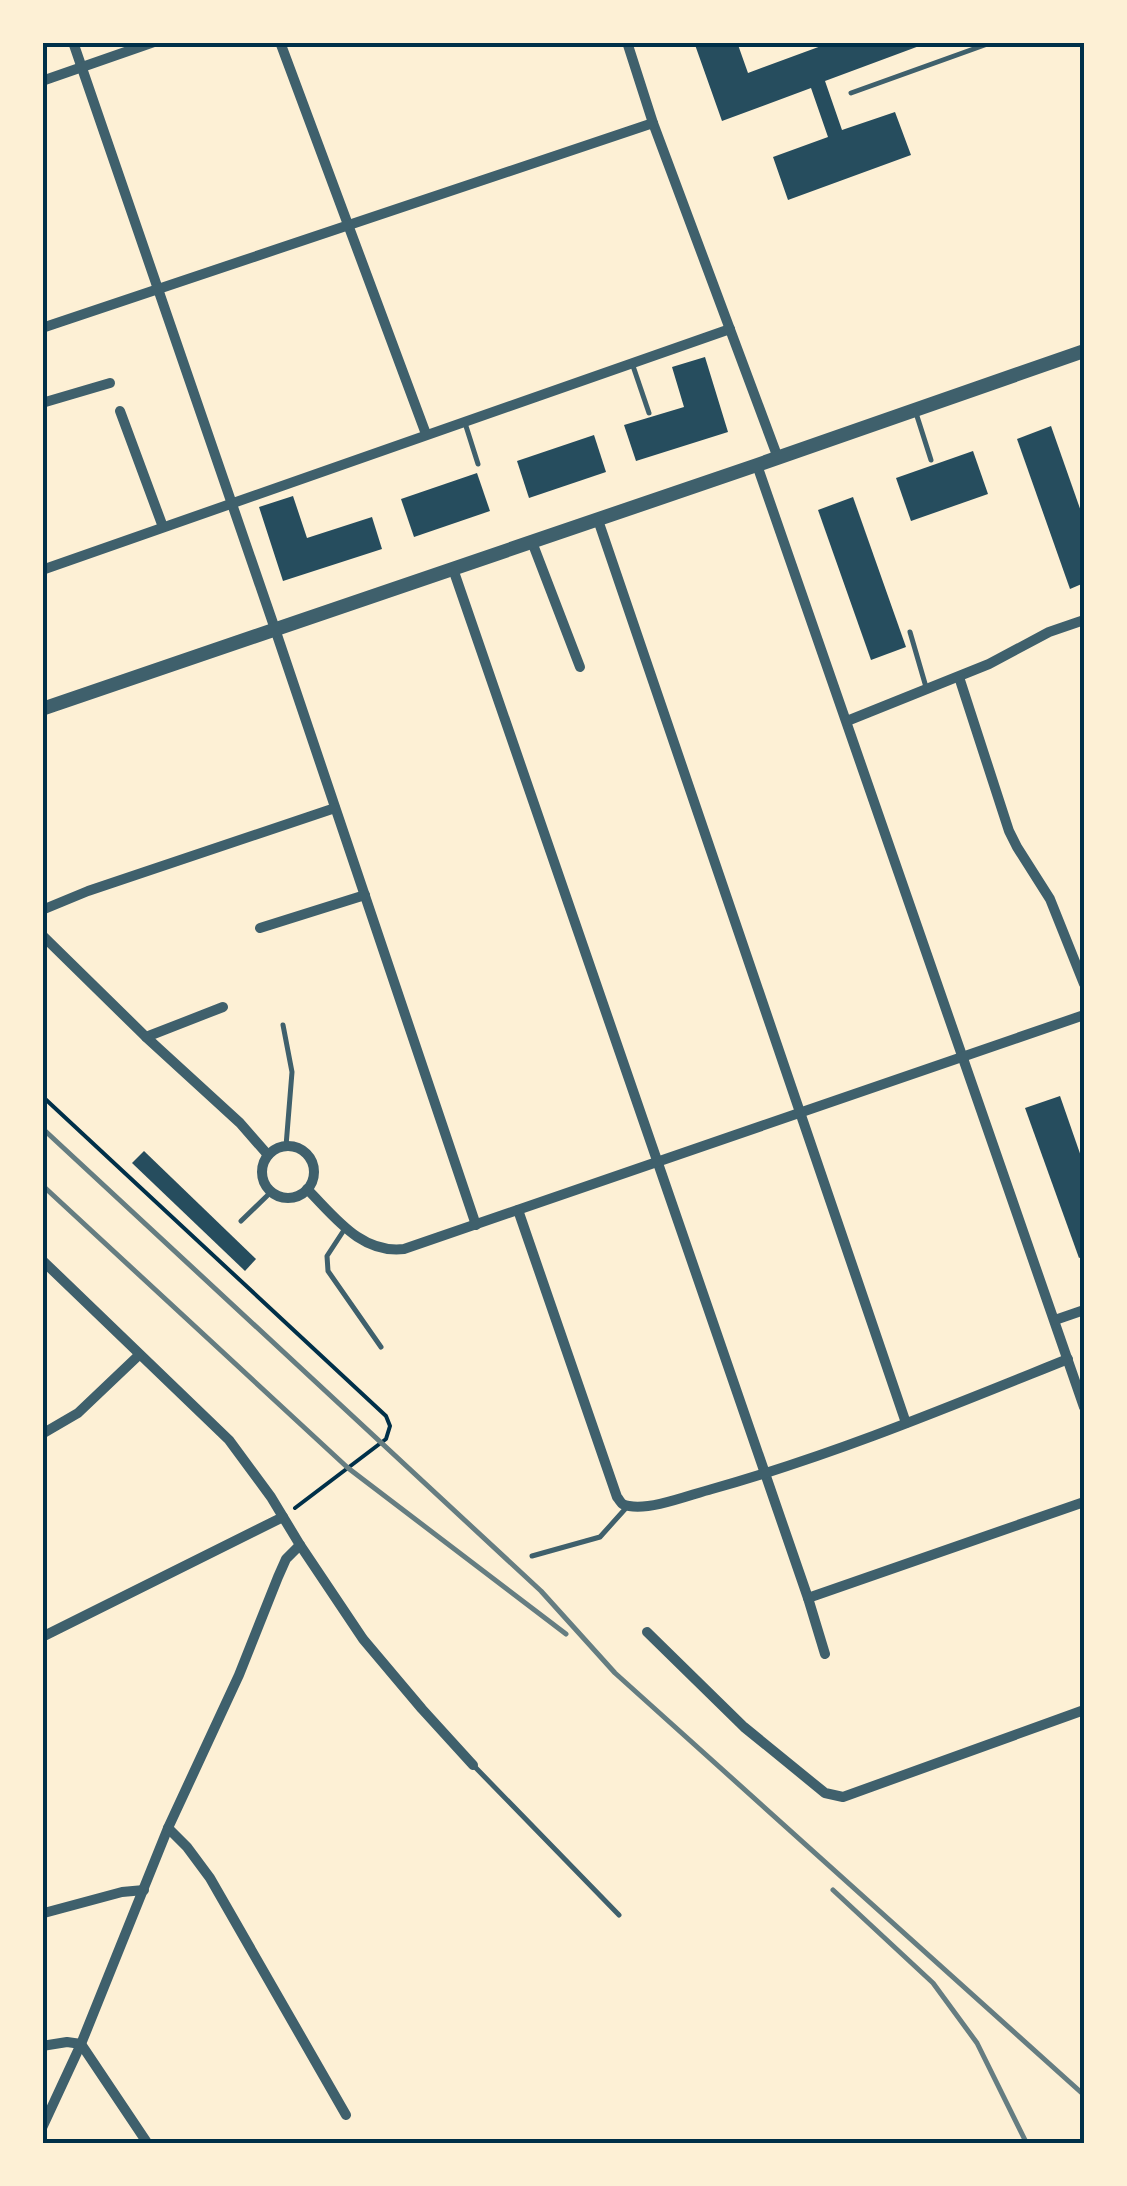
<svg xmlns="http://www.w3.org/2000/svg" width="1127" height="2186" viewBox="0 0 1127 2186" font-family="'Public Sans',sans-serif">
<rect width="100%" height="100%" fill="#fdf0d5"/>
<!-- building -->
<g fill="#264d5e">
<path d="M694,42H737L748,73L832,42H930L825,81L842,130L895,112L911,155L788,200L773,157L828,137L811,88L722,121Z"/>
<path d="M705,357L728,432L636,461L624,425L684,407L672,367Z"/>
<path d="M1051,426L1084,520V583L1070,589L1017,439Z"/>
<path d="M594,435L606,472L529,498L517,461Z"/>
<path d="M973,451L988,494L911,521L896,478Z"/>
<path d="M477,473L490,511L414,537L401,499Z"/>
<path d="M293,496L307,538L372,517L382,549L283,581L259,507Z"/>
<path d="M853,497L906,647L871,660L818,510Z"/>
<path d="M1060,1096L1084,1165V1256L1079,1258L1025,1108Z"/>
<path d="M144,1151L256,1259L245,1271L132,1163Z"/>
</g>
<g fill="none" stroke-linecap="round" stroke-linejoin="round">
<!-- path -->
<path stroke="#003049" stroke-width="4" d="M42,1096L386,1416L390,1426L386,1439L295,1508"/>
<!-- service -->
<g stroke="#3f606c" stroke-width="5">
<path d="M851,93L993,42"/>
<path d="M633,366L649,413"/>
<path d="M916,413L931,460"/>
<path d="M465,423L478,464"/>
<path d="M910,632L926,687"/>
<path d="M283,1025L292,1072L286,1146"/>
<path d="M241,1221L271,1192"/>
<path d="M344,1230L327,1256L328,1271L381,1347"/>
<path d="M532,1556L600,1537L626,1508"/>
<path d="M475,1767L619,1915"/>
</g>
<!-- minor -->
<g stroke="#3f606c" stroke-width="10">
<path d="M73,42L275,629L476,1225"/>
<path d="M280,42L426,434"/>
<path d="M627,42L653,123L778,458"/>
<path d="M42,81L154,42"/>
<path d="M42,328L653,123"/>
<path d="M42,403L110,383"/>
<path d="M120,411L163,527"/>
<path d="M757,465L1084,1407"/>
<path d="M598,520L906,1423"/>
<path d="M532,542L580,667"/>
<path d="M453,569L808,1598L825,1654"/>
<path d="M42,570L730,329"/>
<path d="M959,677L1009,831L1017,847L1050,899L1084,984"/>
<path d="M847,721L989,664L1049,632L1084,620"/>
<path d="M42,910L88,891L335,808"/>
<path d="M260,928L365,895"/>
<path d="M42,935L146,1037L240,1123L268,1155"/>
<path d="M146,1037L223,1007"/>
<circle cx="288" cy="1172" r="26"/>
<path d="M307,1189C335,1217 361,1254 404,1249L1084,1015"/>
<path d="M518,1210L617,1497C622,1503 621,1505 629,1506C653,1510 689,1495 712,1489C834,1455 951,1406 1068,1359"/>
<path d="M42,1260L229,1440L271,1497L300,1545L363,1639L422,1709L473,1765"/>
<path d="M1055,1320L1084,1310"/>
<path d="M42,1434L78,1413L139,1355"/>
<path d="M808,1598L1084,1502"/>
<path d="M647,1632L744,1727L825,1793L843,1797L1084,1710"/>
<path d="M42,1637L283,1517"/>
<path d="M168,1828L187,1847L210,1878L346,2115"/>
<path d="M44,1913L122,1892L144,1890"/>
<path d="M42,2046L67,2042L81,2044L148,2144"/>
<path d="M42,2128L81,2044L168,1828L239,1675L278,1577L286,1559L300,1545"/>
</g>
<!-- tertiary -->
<path stroke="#3f606c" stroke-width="14" d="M42,709L757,465L1084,351"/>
<!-- rail -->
<g stroke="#657d81" stroke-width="5">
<path d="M42,1128L541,1591L615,1673L1084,2095"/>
<path d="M42,1185L348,1468L566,1634"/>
<path d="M833,1890L933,1983L977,2043L1027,2144"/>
</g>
</g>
<!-- border -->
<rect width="1127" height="2186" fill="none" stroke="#fdf0d5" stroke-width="90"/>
<rect x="45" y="45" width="1037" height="2096" fill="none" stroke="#003049" stroke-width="4"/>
</svg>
